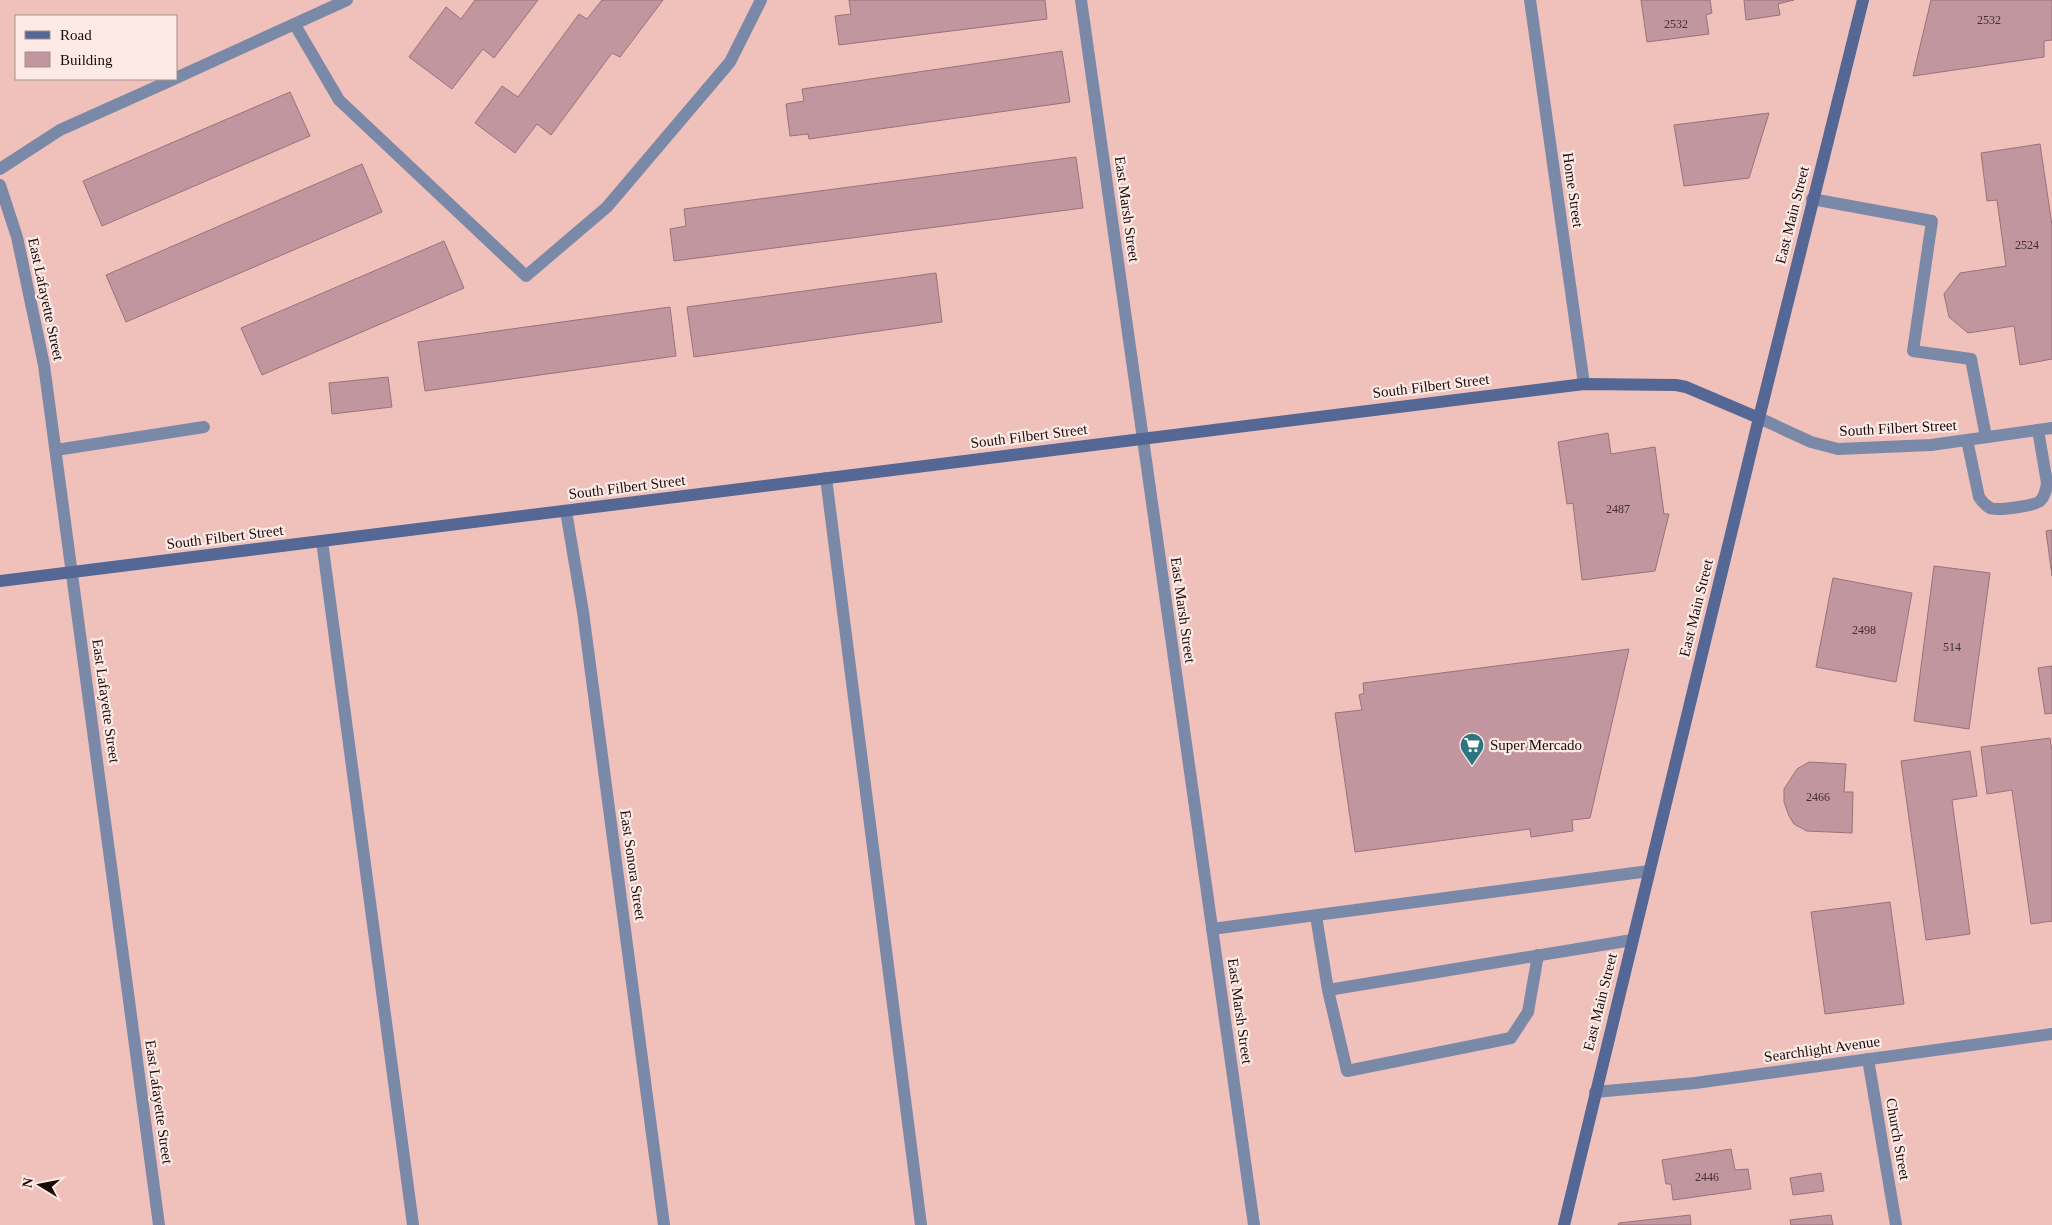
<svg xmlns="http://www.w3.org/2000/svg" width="2052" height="1225" viewBox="0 0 2052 1225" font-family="Georgia,serif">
<rect width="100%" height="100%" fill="#f0c1bb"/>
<!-- building -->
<g fill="#c2969e" stroke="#9b7179">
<path d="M475,0H538L494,58L483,49L452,89L409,57L446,7L461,19Z"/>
<path d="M602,0H663L620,57L612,53L551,135L537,124L515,153L475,123L502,86L518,97L579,14L587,19Z"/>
<path d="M849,0H1045L1047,19L839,45L835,16L851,14Z"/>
<path d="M1641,0H1710L1712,13L1706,15L1709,34L1647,42Z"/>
<path d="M1744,0H1794L1778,4L1780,15L1746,20Z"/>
<path d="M1931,0H2052V40L2044,41V57L1913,76Z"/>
<path d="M1062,51L1070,102L809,139L808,134L790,136L786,104L804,101L802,89Z"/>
<path d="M290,92L310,136L102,226L83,181Z"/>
<path d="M1769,113L1749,178L1684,186L1674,125Z"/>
<path d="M2040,144L2052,225V359L2020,365L2014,326L1968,333L1949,317L1944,294L1960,273L2006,266L1997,200L1987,201L1981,153Z"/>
<path d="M1076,157L1083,208L674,261L670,229L686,226L684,209Z"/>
<path d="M362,164L382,212L126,322L106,275Z"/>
<path d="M444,241L464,288L262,375L241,328Z"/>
<path d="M936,273L942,322L694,357L687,307Z"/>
<path d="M670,307L676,356L425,391L418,342Z"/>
<path d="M388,377L392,407L332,414L329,383Z"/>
<path d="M1608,433L1611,454L1655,447L1664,514H1669L1655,571L1582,580L1573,503L1567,504L1558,442Z"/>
<path d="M2052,530V576L2046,531Z"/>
<path d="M1934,566L1990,573L1969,729L1914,721Z"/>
<path d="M1833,578L1912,593L1896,682L1816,667Z"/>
<path d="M1629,649L1590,818L1572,820L1573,831L1531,837L1530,829L1355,852L1335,713L1362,710L1359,695L1364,693L1363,683Z"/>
<path d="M2052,666V713L2045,714L2038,668Z"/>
<path d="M2050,738L2052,751V921L2031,924L2012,790L1987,794L1981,747Z"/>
<path d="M1970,751L1977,796L1952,800L1970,934L1926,940L1901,761Z"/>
<path d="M1809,762L1846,764L1844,792H1853L1852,833L1807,831L1794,824L1789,816L1784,802V789L1797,769Z"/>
<path d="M1890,902L1904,1004L1825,1014L1811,912Z"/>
<path d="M1731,1149L1735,1170L1748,1169L1751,1189L1673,1200L1671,1184H1666L1662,1160Z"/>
<path d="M1821,1173L1824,1191L1793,1195L1790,1178Z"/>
<path d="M1690,1215L1691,1225H1618L1619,1223Z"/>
<path d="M1831,1215L1833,1225H1791L1790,1220Z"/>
</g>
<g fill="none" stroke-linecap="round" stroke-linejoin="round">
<!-- lane -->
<g stroke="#7b89a9" stroke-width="12">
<path d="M295,25L339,100L526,276L607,207L730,62L761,0"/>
<path d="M1812,199L1932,221L1913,351L1971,359L1986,437"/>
<path d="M1967,440L1979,497C1982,502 1985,505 1990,508C1997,511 2034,506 2040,501C2045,496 2046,490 2047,483L2038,430"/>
<path d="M56,450L204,427"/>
<path d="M826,478L921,1225"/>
<path d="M322,541L413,1225"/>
<path d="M1316,916L1328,990L1347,1071L1511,1038L1528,1012L1538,955"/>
<path d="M1212,929L1649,871"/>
<path d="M1328,990L1632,940"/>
</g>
<!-- street -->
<g stroke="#7b89a9" stroke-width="12">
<path d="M1081,0L1254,1225"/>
<path d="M1530,0L1584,384"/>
<path d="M176,78L347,0"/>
<path d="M0,169L60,130L174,79"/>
<path d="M0,185L17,237L44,365L159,1225"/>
<path d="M1759,418L1811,442L1838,449L1931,445L2052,428"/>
<path d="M566,511L583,612L664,1225"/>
<path d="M1868,1059L1896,1225"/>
<path d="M1595,1092L1695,1083L2052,1034"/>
</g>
<!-- secondary -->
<g stroke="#546795" stroke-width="12">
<path d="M0,581L1584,384L1676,385L1686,387L1759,418"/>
<path d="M1564,1225L1759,418L1863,0"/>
</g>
</g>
<!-- icons -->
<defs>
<symbol id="supermarket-pin" viewBox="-11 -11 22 30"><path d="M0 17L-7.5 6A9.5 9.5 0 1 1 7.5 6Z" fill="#2d767f" stroke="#fdeae7"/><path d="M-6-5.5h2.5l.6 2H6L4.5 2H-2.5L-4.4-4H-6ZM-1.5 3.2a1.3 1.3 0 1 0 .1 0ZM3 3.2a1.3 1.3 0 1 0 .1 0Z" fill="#fff"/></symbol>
</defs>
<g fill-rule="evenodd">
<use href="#supermarket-pin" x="1458" y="731" width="28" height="38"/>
</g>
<g text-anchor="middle" stroke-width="4.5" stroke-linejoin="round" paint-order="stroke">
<!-- number labels -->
<g font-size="12" fill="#442e2e">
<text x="1989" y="24">2532</text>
<text x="1676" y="28">2532</text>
<text x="2027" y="249">2524</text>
<text x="1618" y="513">2487</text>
<text x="1864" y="634">2498</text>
<text x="1952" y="651">514</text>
<text x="1818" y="801">2466</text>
<text x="1707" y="1181">2446</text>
</g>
<!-- street labels -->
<g font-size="15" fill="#1a0b09" stroke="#fdeae7">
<text transform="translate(1573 190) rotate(82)" y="5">Home Street</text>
<text transform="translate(1127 209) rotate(82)" y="5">East Marsh Street</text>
<text transform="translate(1792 215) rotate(-76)" y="5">East Main Street</text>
<text transform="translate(46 299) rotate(78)" y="5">East Lafayette Street</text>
<text transform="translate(1431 386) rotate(-7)" y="5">South Filbert Street</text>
<text transform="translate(1898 428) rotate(-3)" y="5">South Filbert Street</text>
<text transform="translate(1029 436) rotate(-7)" y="5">South Filbert Street</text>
<text transform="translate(627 487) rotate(-7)" y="5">South Filbert Street</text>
<text transform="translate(225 537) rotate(-7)" y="5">South Filbert Street</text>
<text transform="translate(1696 608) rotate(-76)" y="5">East Main Street</text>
<text transform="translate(1183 610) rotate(82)" y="5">East Marsh Street</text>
<text transform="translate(106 701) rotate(82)" y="5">East Lafayette Street</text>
<text transform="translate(633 865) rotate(82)" y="5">East Sonora Street</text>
<text transform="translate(1600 1002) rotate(-76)" y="5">East Main Street</text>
<text transform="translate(1240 1011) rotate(82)" y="5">East Marsh Street</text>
<text transform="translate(1822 1049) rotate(-8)" y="5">Searchlight Avenue</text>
<text transform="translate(159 1102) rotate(82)" y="5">East Lafayette Street</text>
<text transform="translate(1898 1139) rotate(80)" y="5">Church Street</text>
</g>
<!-- poi labels -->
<g font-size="15" fill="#1a0b09" stroke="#fdeae7" text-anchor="start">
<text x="1490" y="750">Super Mercado</text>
</g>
</g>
<!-- legend -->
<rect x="15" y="15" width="162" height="65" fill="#fdeae7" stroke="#a2918e"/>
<rect x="25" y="31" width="25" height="8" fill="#546795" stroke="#a2918e"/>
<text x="60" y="40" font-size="15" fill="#1a0b09">Road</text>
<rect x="25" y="52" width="25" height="15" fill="#c2969e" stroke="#a2918e"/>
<text x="60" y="65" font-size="15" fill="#1a0b09">Building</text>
<!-- north arrow -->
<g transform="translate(40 1185) rotate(280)" stroke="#fdeae7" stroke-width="4" paint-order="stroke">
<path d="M0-4L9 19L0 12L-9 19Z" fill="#1a0b09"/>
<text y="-8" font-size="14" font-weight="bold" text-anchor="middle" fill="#1a0b09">N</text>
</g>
</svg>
